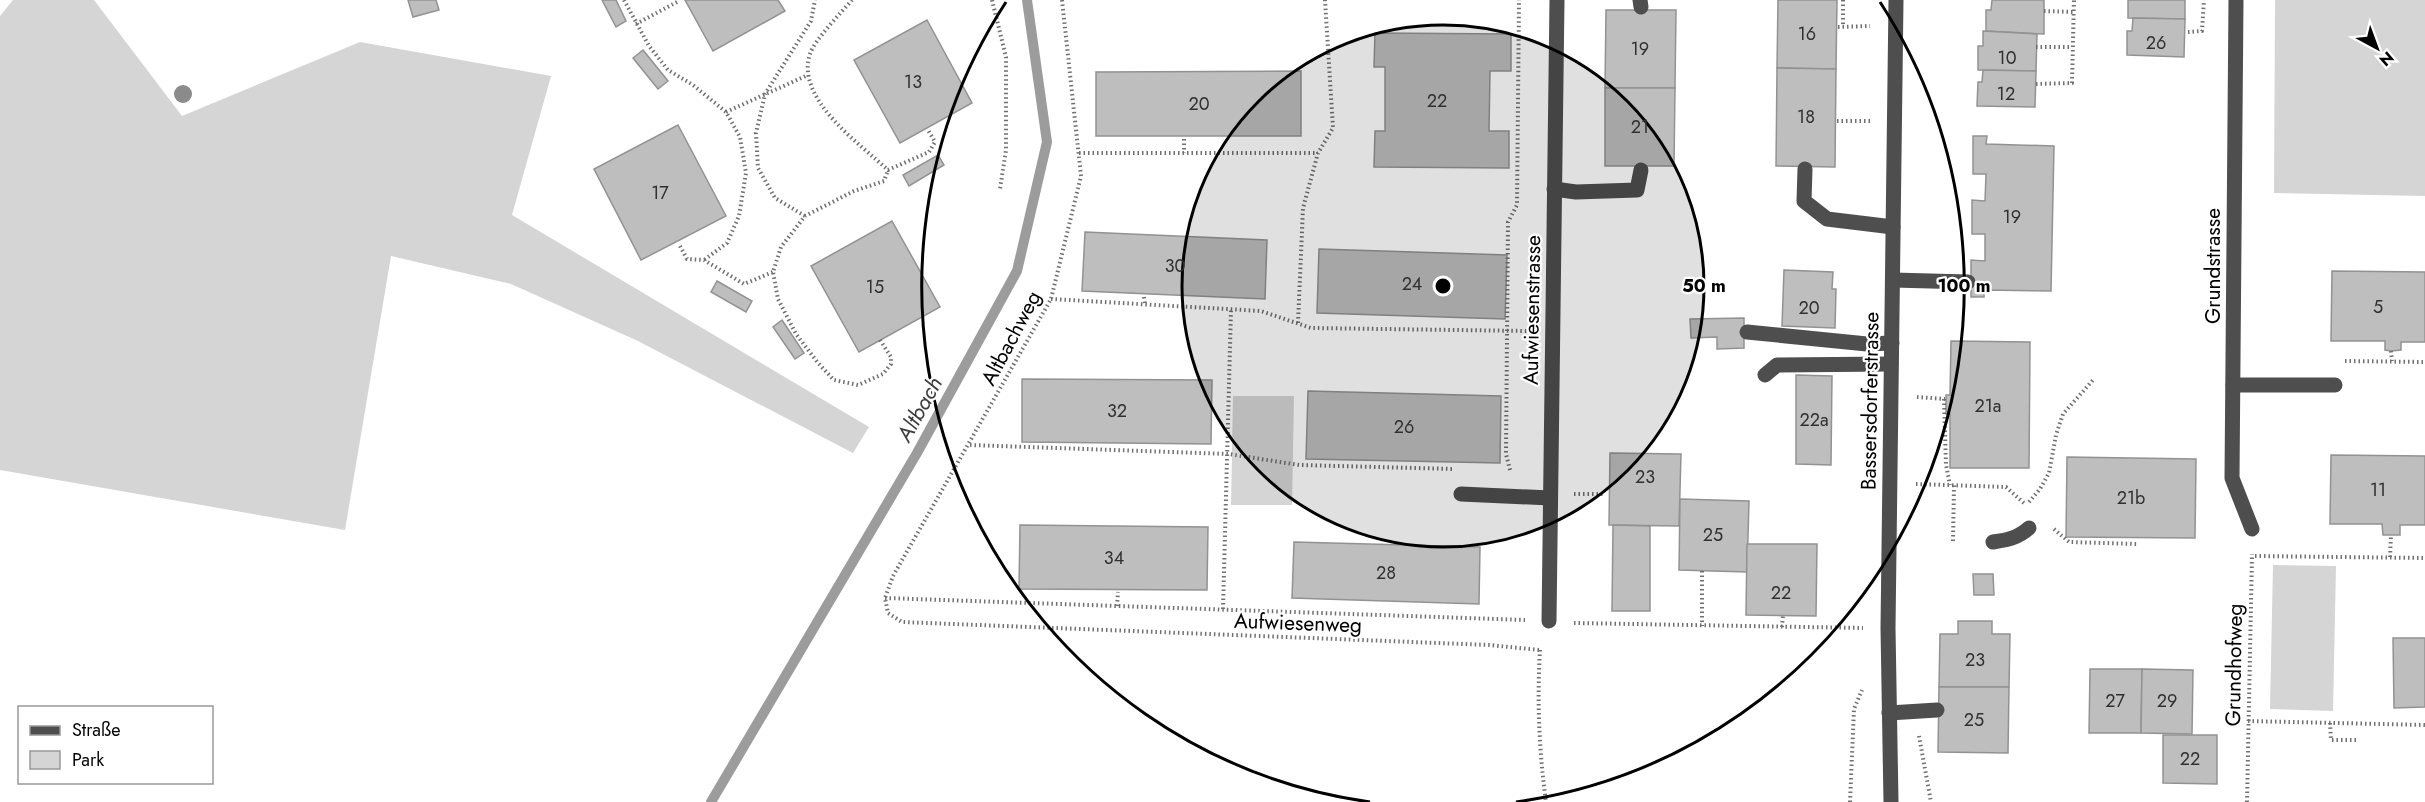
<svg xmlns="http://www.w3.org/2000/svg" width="2425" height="802" viewBox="0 0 2425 802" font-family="Jost,sans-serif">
<rect width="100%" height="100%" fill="#fff"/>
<!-- green -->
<g fill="#d5d5d5">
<path d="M13,0H94L182,116L360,42L551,76L512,215L869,427L853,453L638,341L511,284L391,256L345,530L0,470V16Z"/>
<path d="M2275,0H2425V196L2274,193Z"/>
<path d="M1233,396H1294L1292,505H1231Z"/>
<path d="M2273,565L2336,566L2333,711L2270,709Z"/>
</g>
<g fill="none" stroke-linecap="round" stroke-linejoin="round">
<!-- stream -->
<path stroke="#9c9c9c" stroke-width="10" d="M711,802L917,453L1017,271L1047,142L1027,0"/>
</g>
<!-- building -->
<g fill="#bebebe" stroke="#929292" stroke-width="1.5">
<path d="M408,0H436L439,10L413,17Z"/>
<path d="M602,0H616L626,21L616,27Z"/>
<path d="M685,0H778L785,11L713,51Z"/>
<path d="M1778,0H1837L1836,69L1777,68Z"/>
<path d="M1992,0H2044V34L1986,31V10H1991Z"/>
<path d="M2128,0H2185V19L2128,18Z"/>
<path d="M1606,10H1676L1675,88H1605Z"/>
<path d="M2133,18L2185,19L2184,57L2127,55V31H2132Z"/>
<path d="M927,20L972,103L900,143L854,60Z"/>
<path d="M1983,31L2037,34L2036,71L1978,70V46H1983Z"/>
<path d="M1375,33L1511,34V71H1490L1489,131H1509V168L1374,167L1375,131H1385V67H1374Z"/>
<path d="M643,50L668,81L658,89L633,58Z"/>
<path d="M1777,68L1836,69L1835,167L1776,166Z"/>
<path d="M1983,70L2036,71L2035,107L1977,106L1978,82H1982Z"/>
<path d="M1301,71V136H1096V72Z"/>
<path d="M1605,88H1675L1674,166H1605Z"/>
<path d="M678,125L726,216L641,260L594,169Z"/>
<path d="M1973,136H1987L1986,144L2054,146L2051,291L1984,290V297H1971V260L1985,261V234H1972V200L1985,201L1986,174H1973Z"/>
<path d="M938,155L944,165L909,186L903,175Z"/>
<path d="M892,221L940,307L859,352L811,266Z"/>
<path d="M1085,232L1267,240L1265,299L1082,291Z"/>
<path d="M1319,249L1507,255L1505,319L1317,313Z"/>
<path d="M1784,270L1833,272L1832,289H1836L1835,328L1782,326Z"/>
<path d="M2332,271L2425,272V342H2401V350L2391,351L2385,350V341H2331Z"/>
<path d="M717,281L752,301L746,312L711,292Z"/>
<path d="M1744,318V348L1717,349V337L1691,338L1690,319Z"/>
<path d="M782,320L804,353L795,359L773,327Z"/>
<path d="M1951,341L2030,342L2029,468H1950V414H1946V395H1950Z"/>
<path d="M1796,375L1832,376L1831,465L1796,464Z"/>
<path d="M1022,379L1212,380L1211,444L1022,442Z"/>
<path d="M1308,391L1501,396L1500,463L1306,459Z"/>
<path d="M1610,453L1681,454L1679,526L1609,525Z"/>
<path d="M2331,455L2425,456V525H2400V535H2383L2382,524H2330Z"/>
<path d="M2067,457L2196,459L2195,538L2066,537Z"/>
<path d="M1680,499L1749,501L1747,572L1679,570Z"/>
<path d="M1020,525L1208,527L1207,590L1019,589Z"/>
<path d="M1613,525L1650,526V611H1612Z"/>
<path d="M1294,542L1480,547L1479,604L1292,598Z"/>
<path d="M1747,544H1817L1816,616L1746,615Z"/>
<path d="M1973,574H1993L1994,595H1974Z"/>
<path d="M1958,621H1992V634H2010L2009,687H1939L1940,634H1958Z"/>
<path d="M2393,638H2425V707L2394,708Z"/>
<path d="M2090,669H2142L2141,733H2089Z"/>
<path d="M2142,669L2193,670L2192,734L2141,733Z"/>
<path d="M1939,687H2009L2008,753L1938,752Z"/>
<path d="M2163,735H2217V784L2163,783Z"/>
</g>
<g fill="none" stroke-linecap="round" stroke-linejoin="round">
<!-- path -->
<g stroke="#707070" stroke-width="4" stroke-dasharray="1.5 3" stroke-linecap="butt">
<path d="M624,0L649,46L668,70L693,85L726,112L740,137L746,173L739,216L727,243L704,260"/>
<path d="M852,0C841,13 815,39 810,54C795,99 860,144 888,170L929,152L935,142L928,130"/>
<path d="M992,0L1006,57V150L1000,189"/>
<path d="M1062,0L1081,176L1051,299L893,576L885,598L888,613L902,622L1489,645L1540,650"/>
<path d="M1843,0V27"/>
<path d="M2044,11L2074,12"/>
<path d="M636,24L677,2"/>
<path d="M1838,27L1870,26"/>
<path d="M2188,32L2202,31L2204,0"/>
<path d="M2036,47H2072"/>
<path d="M2036,84L2072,83L2074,0"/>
<path d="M726,112L808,75"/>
<path d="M1837,121H1870"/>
<path d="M1184,139V153"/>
<path d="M1079,153H1318"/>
<path d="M805,216L775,198L758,168L756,133L765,94L811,21L815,0"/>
<path d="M680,246L687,259L704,260L744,284L773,272"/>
<path d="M1144,297L1145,304"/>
<path d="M1051,299L1261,311L1311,328L1527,331"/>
<path d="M1298,323L1303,208L1318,153L1333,128L1325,0"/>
<path d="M880,340L891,357V364L883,374L858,385L834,380L818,363L796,334L778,299L773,272L781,247L805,216L854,191L884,181L888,170"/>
<path d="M2391,351L2392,361"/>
<path d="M2345,361L2425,362"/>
<path d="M1917,397L1945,399"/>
<path d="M1944,399L1946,465L1950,485"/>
<path d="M970,445L1229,454L1299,465L1454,469"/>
<path d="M1510,470L1506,454L1508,222L1517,205L1519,0"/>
<path d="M1916,484L2006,487L2025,504"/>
<path d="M1574,494H1605"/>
<path d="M2029,502L2040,489L2049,473L2056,435L2063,414L2093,380"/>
<path d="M2054,529L2069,542L2138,544"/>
<path d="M1953,541L1954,485"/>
<path d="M2255,556L2425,558"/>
<path d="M2390,557L2391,535"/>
<path d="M1702,571V626"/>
<path d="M885,598L1525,620"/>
<path d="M1117,606L1118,592"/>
<path d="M1223,609L1231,309"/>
<path d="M1574,623L1863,628"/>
<path d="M1782,627L1783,615"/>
<path d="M1540,650C1537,701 1539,751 1546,802"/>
<path d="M2248,721L2425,725"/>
<path d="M2330,723L2331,740H2359"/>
<path d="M1919,736L1931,802"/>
<path d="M1850,802L1854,709L1862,690"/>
<path d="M2247,802L2252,554"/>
</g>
<!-- minor -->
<g stroke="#4e4e4e" stroke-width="15">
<path d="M1640,0L1641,7"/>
<path d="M2236,0L2232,478L2252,529"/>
<path d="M1805,169L1804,201L1827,219L1893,227"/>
<path d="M1554,189L1576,192L1637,190L1641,170"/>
<path d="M1893,280L1968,282"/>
<path d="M1747,332L1867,344L1892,343"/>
<path d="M1765,375L1777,365L1891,364"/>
<path d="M2233,385H2335"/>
<path d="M1461,494L1550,498"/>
<path d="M1993,542C2007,540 2018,538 2029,528"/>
<path d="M1549,621L1557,0"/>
<path d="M1889,713L1937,710"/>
<path d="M1891,802L1888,628L1896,0"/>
</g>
</g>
<!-- trees -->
<circle fill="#8b8b8b" cx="183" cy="94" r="9"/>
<!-- distance rings -->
<circle cx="1443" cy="286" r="261" fill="#000" fill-opacity=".12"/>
<g fill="none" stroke="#000" stroke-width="3">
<circle cx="1443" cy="286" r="261"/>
<path d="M1370 802A521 521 0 0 1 1006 2M1880 2A521 521 0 0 1 1516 802"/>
</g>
<g text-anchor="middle" stroke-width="4.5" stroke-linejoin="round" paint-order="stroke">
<!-- number labels -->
<g font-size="18" fill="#303030">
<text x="1807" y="40">16</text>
<text x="2156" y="49">26</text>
<text x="1640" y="55">19</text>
<text x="2007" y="64">10</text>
<text x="913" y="88">13</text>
<text x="2006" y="100">12</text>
<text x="1437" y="107">22</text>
<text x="1199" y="110">20</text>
<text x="1806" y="123">18</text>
<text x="1640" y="133">21</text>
<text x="660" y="199">17</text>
<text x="2012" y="223">19</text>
<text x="1175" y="272">30</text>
<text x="1412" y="290">24</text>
<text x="875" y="293">15</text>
<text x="2378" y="313">5</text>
<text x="1809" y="314">20</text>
<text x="1988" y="412">21a</text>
<text x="1117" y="417">32</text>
<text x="1814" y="426">22a</text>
<text x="1404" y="433">26</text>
<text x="1645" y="483">23</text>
<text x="2378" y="496">11</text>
<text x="2131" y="504">21b</text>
<text x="1713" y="541">25</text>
<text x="1114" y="564">34</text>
<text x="1386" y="579">28</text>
<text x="1781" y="599">22</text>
<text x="1975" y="666">23</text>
<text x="2115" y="707">27</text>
<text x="2167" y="707">29</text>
<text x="1974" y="726">25</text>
<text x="2190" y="765">22</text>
</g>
<!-- street labels -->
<g font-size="21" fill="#000" stroke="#fff">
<text transform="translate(2213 266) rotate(-90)" y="7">Grundstrasse</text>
<text transform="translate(1532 310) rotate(-89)" y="7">Aufwiesenstrasse</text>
<text transform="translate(1011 338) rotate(-62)" y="7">Altbachweg</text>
<text transform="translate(1870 401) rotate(-89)" y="7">Bassersdorferstrasse</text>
<text transform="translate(1298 623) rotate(2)" y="7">Aufwiesenweg</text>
<text transform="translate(2234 665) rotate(-89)" y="7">Grundhofweg</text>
</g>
<!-- water labels -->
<g font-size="22" font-style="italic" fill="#3d3d3d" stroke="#fff">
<text transform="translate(919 409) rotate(-61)" y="8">Altbach</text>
</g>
</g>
<circle cx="1443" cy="286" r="9" fill="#000" stroke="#fff" stroke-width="3"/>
<g font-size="18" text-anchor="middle" font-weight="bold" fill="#000" stroke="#fff" stroke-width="4.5" stroke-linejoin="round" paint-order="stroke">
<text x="1704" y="292">50 m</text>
<text x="1964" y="292">100 m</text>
</g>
<!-- legend -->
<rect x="18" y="706" width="195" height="78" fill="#ffffff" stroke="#999999" stroke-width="1.5"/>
<rect x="30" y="726" width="30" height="9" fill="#4e4e4e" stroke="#999999" stroke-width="1.5"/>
<text x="72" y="736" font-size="18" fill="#000000">Straße</text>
<rect x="30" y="751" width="30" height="18" fill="#d5d5d5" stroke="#999999" stroke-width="1.5"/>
<text x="72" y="766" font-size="18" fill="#000000">Park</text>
<!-- north arrow -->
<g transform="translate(2377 48) rotate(139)" stroke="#ffffff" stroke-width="4.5" paint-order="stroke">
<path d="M0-4.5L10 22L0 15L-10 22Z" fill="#000000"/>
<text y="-9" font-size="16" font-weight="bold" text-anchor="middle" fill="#000000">N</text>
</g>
</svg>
